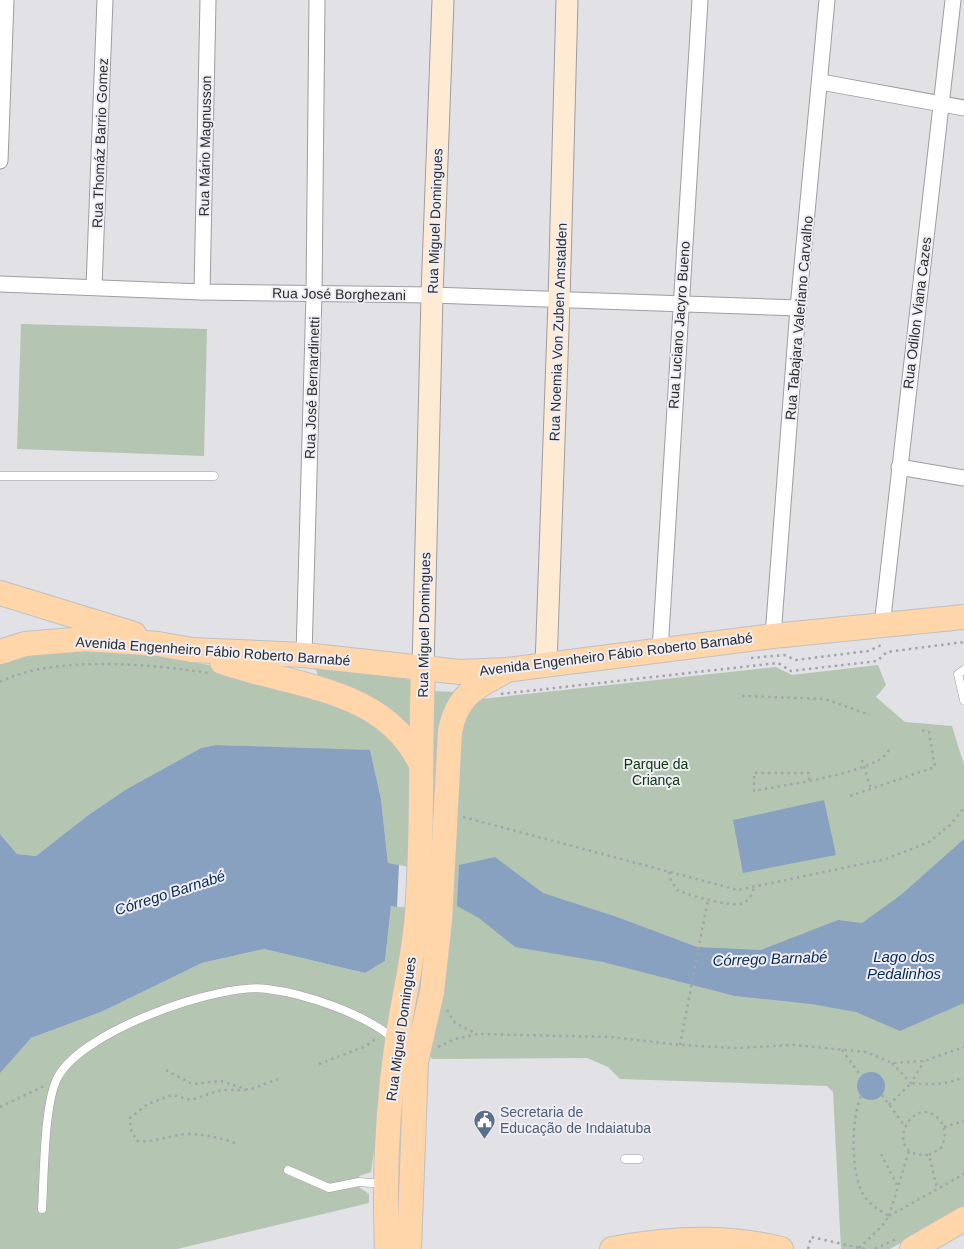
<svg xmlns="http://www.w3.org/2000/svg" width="964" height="1249" viewBox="0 0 964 1249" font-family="Helvetica,sans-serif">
<rect width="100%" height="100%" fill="#e1e1e6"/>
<!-- green -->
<g fill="#b4c6b2">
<path d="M21,324L207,329L204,456L17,449Z"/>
<path d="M107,648L209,665L325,699L381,727L411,760L410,867L388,863L381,799L370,751L216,745L201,748L125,790L87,816L36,856L17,854L0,834V664C31,648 73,650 107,648Z"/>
<path d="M878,665L886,685L876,697L905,722L952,726L964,765V1207L890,1249H841L833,1092L827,1086L620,1079L608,1067L587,1058L432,1059L426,1049L457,726L472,700L776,667L792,675Z"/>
<path d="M315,667L412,680V729L320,681Z"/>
<path d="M432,691L458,692L430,967L409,1050L407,1035Z"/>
<path d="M391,906L409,908L371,1172L359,1176L360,1188L369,1194V1203L177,1249H0V1071L31,1038L101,1012L202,963L264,949L365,973L385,961Z"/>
</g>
<!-- water -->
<g fill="#88a1c0">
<path d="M216,745L370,750L381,799L388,863L399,865L397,907L391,906L385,961L365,973L264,949L202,963L101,1012L31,1038L0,1073V834L17,854L36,856L87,816L125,790L201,748Z"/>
<path d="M824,800L836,855L743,873L733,820Z"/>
<path d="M964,839V1003L900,1031L856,1012L811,1004L735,996L603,962L515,947L479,918L457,906L459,865L495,857L543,893L617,917L697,947L761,950L838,920L862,923L902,894Z"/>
<circle cx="871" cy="1086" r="14"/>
</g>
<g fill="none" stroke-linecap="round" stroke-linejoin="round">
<defs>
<g id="service">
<path d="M0,476H214"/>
<path d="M964,670L958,674L964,700"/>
<path d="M625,1159H639"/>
<path d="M288,1170L329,1188L359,1182L384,1184"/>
<path d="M42,1209C44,1176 44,1109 56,1081C75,1033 219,982 267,989C307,994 362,1013 393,1038"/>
</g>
<g id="minor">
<path d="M821,82L964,108"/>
<path d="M0,161L6,0"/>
<path d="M0,284L202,292L432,295L798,308"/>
<path d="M94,287L105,0"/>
<path d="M202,292L208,0"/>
<path d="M899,467L964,478"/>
<path d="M882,626L953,0"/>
<path d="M773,636L798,308L827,0"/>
<path d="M660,651L700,0"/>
<path d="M304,655L314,295L317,0"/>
</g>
<g id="secondary">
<path d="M546,665L559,301L567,0"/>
<path d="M423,668L432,295L443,0"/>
</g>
<g id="primary">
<path d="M0,593L134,634"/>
<path d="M0,652L25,644L85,639L158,644L192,650L304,655L460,672L506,670L773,636L964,617"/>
<path d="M222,662C293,687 385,687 421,765"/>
<path d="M387,1249C384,1180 387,1110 397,1041C403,999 414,957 417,914C423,833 420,750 423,668"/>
<path d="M409,1249L416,1062L432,992L440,920L450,731C457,697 473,688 502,673"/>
<path d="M612,1249C668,1238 725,1235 781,1249"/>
<path d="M912,1249L964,1219"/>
</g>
</defs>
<!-- service casing -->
<use href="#service" stroke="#9d9da2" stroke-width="9"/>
<!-- minor casing -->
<use href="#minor" stroke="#9d9da2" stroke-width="17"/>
<!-- secondary casing -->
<use href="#secondary" stroke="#9d9da2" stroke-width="23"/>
<!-- primary casing -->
<use href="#primary" stroke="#bfc0c0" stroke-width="26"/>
<!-- path -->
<g stroke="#a4a5a9" stroke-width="2.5" stroke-dasharray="2.5 4" stroke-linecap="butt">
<path d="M751,658L784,655L796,660L868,651L884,644"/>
<path d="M0,682C52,655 152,664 208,673"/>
<path d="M501,694L778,663L791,671L877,661L887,652L964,642"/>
<path d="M742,696L825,699L870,715"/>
<path d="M862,760L871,789"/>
<path d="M809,780V773H754V791C790,784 846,777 879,760C883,758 887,753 890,749"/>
<path d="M850,796L935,767L929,732L921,730"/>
<path d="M463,817L738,890L886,859L929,842L950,825L964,808"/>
<path d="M669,872L671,881L677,890C688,895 727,906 739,904C748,903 752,895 754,887"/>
<path d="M447,1010L455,1023L477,1034"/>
<path d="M680,1045L708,899"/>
<path d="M438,1047L455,1039L479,1034L611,1037L680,1045L736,1048L794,1045L866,1052L892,1063L924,1061L964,1047"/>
<path d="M842,1050L861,1076"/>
<path d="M892,1063L911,1083L924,1061"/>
<path d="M319,1064L366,1046L374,1040H379"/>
<path d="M166,1070L192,1084L221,1081L249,1090L278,1079"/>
<path d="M882,1095L904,1125"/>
<path d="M889,1105L911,1083C930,1085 946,1085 964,1077"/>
<path d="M0,1107L44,1086"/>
<path d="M944,1127L964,1121"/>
<path d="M235,1143C220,1138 205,1134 188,1134C170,1135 155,1143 137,1141L131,1130L130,1118L148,1104L172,1095L191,1100L221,1090H249"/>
<path d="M881,1154L897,1185"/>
<path d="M929,1155L941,1148C945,1139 947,1130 941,1122C915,1086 877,1158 929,1155L937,1188"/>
<path d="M889,1216L964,1174"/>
<path d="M889,1216L909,1151"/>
<path d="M859,1248L882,1226L889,1216C881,1211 871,1206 865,1197C850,1176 851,1119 861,1096"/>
<path d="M808,1249L811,1237L865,1249"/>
<path d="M875,1249L896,1239"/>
</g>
<!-- service -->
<use href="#service" stroke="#fff" stroke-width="8"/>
<!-- minor -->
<use href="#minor" stroke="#fff" stroke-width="15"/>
<!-- secondary -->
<use href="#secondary" stroke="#ffebd4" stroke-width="21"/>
<!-- primary -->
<use href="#primary" stroke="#fed6aa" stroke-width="24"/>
</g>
<!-- icons -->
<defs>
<symbol id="civic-pin" viewBox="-11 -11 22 30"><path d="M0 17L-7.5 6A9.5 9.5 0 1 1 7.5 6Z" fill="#5c6f8a" stroke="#eeeef4"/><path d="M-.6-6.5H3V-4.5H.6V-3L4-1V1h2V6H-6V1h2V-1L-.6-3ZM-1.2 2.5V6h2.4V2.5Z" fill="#fff"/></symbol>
</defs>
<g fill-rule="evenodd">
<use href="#civic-pin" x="472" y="1108" width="25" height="34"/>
</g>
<g text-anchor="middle" stroke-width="4" stroke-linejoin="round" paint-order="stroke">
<!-- street labels -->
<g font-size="14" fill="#2b2c2e" stroke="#eeeef4">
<text transform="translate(100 143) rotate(-88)" y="5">Rua Thomáz Barrio Gomez</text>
<text transform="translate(205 146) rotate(-89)" y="5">Rua Mário Magnusson</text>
<text transform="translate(435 221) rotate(-88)" y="5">Rua Miguel Domingues</text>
<text transform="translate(339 294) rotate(1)" y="5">Rua José Borghezani</text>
<text transform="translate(917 313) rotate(-83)" y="5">Rua Odilon Viana Cazes</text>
<text transform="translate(799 318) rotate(-85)" y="5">Rua Tabajara Valeriano Carvalho</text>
<text transform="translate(679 325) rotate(-86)" y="5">Rua Luciano Jacyro Bueno</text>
<text transform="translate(558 332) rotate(-88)" y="5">Rua Noemia Von Zuben Amstalden</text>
<text transform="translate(312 388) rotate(-88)" y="5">Rua José Bernardinetti</text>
<text transform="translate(424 625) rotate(-89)" y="5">Rua Miguel Domingues</text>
<text transform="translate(213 651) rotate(4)" y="5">Avenida Engenheiro Fábio Roberto Barnabé</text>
<text transform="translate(616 654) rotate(-7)" y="5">Avenida Engenheiro Fábio Roberto Barnabé</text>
<text transform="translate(401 1029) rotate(-82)" y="5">Rua Miguel Domingues</text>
</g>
<!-- park labels -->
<g font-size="14" fill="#0d360b" stroke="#eeeef4">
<text x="656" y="769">Parque da<tspan x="656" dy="16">Criança</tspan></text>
</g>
<!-- service labels -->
<g font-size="14" fill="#4e5e75" stroke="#eeeef4" text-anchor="start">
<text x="500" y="1117">Secretaria de<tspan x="500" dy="16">Educação de Indaiatuba</tspan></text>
</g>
<!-- water labels -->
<g font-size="15" font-style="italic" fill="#052a52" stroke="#eeeef4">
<text transform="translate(170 893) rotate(-18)" y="5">Córrego Barnabé</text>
<text x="904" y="962">Lago dos<tspan x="904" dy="17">Pedalinhos</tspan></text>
<text transform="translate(770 959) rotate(-2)" y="5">Córrego Barnabé</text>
</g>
</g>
</svg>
